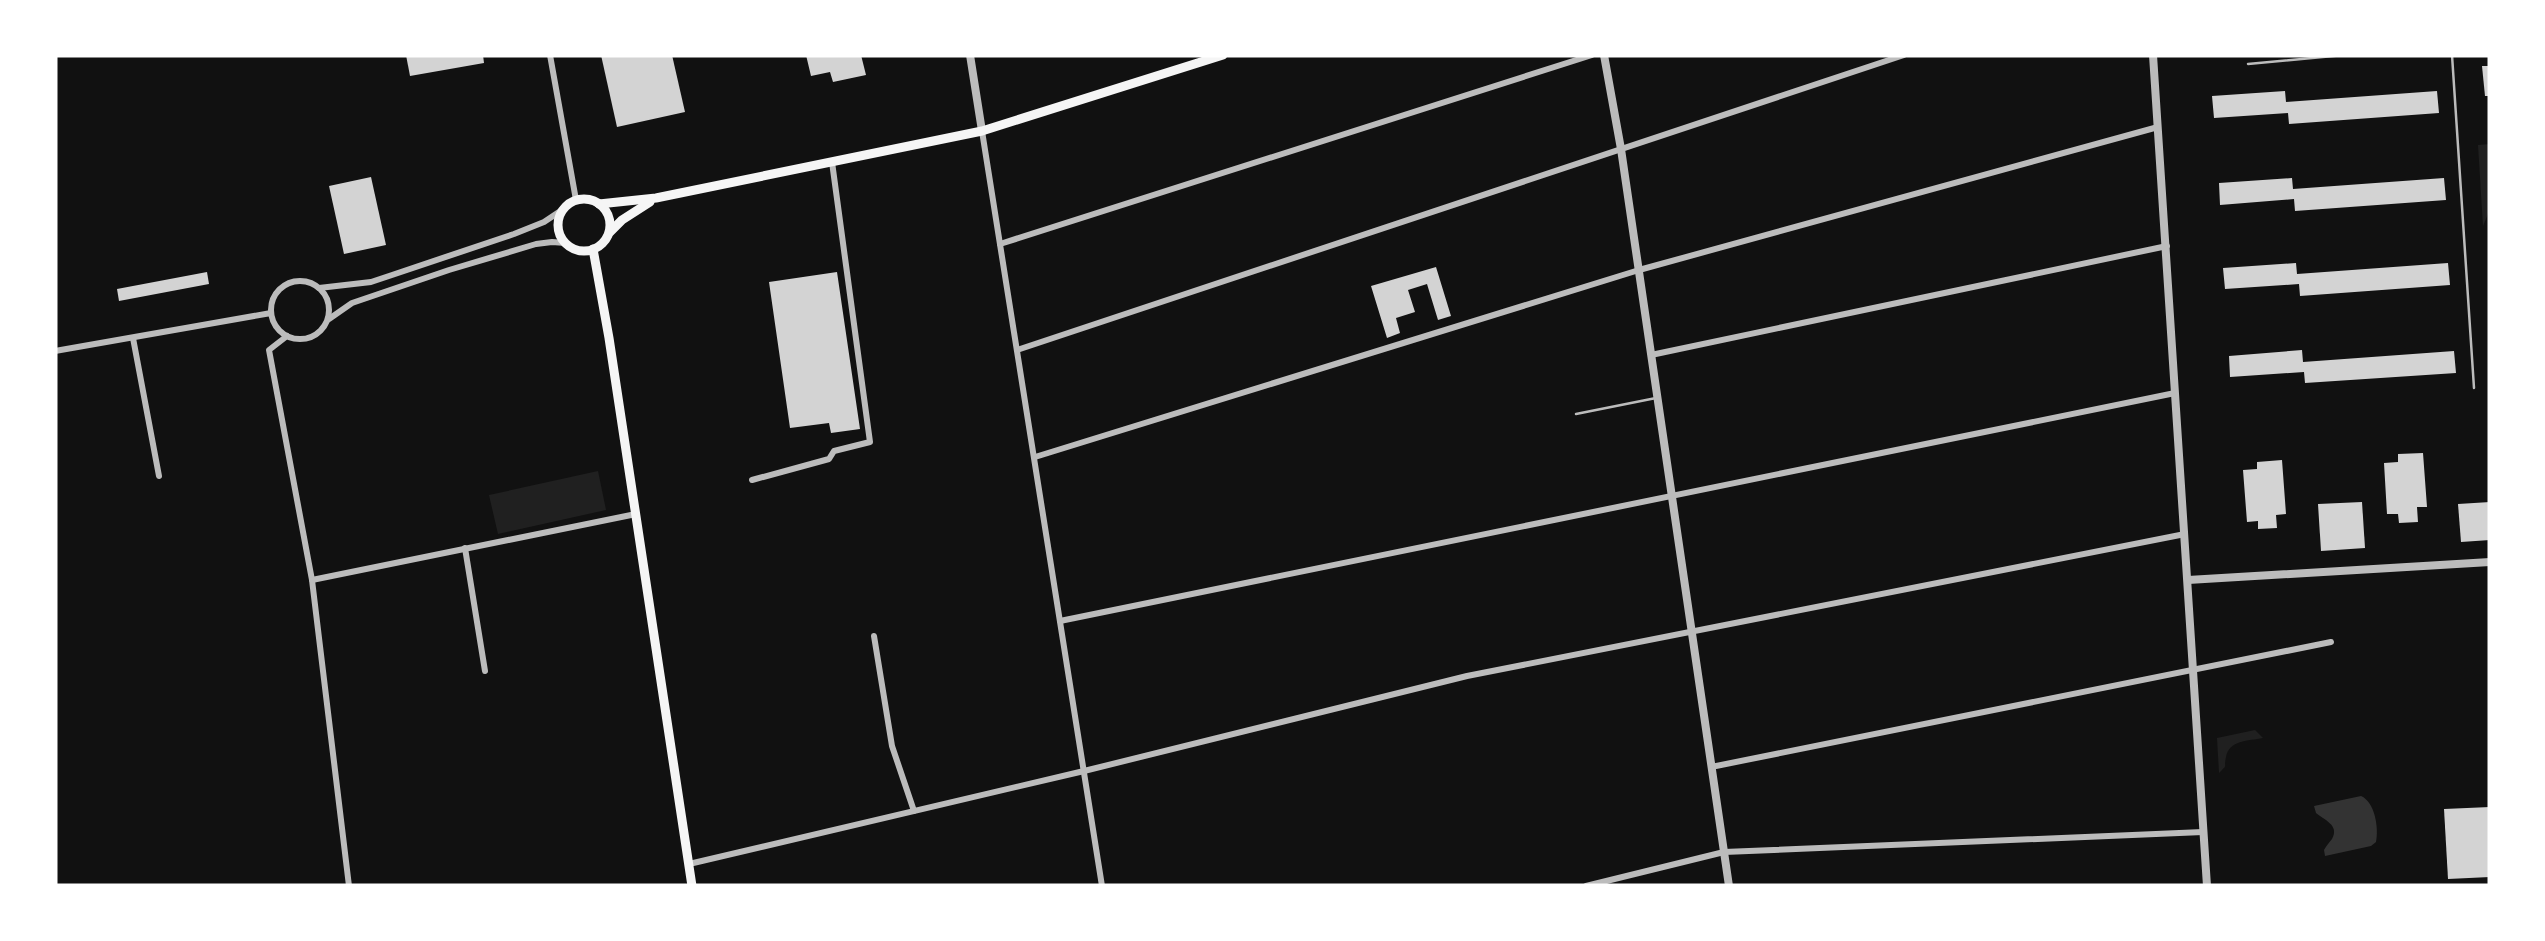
<svg xmlns="http://www.w3.org/2000/svg" width="2545" height="941" viewBox="0 0 2545 941" font-family="'Roboto Condensed',sans-serif">
<rect width="100%" height="100%" fill="#111"/>
<!-- green -->
<g fill="#202020">
<path d="M2490,144V209L2483,226L2478,145Z"/>
<path d="M598,471L606,510L498,534L489,495Z"/>
<path d="M2255,730L2263,738C2248,741 2229,740 2226,757C2223,771 2229,762 2219,773L2217,738Z"/>
</g>
<!-- water -->
<path fill="#333" d="M2361,796C2375,802 2379,828 2376,842L2371,846L2325,856L2324,850C2326,846 2329,843 2332,839C2340,825 2324,820 2316,813L2314,806Z"/>
<!-- building -->
<g fill="#d3d3d3">
<path d="M406,55H483L484,63L410,76Z"/>
<path d="M601,55H672L685,112L617,127Z"/>
<path d="M806,55H861L866,75L833,82L830,72L811,76Z"/>
<path d="M2482,66H2490V96H2485Z"/>
<path d="M2285,91L2286,102L2437,91L2439,113L2289,124L2288,113L2214,118L2212,96Z"/>
<path d="M371,177L386,245L344,254L329,186Z"/>
<path d="M2292,178L2293,189L2444,178L2446,200L2295,211L2294,199L2220,205L2219,183Z"/>
<path d="M2296,263L2297,274L2448,263L2450,285L2300,296L2299,284L2225,289L2223,268Z"/>
<path d="M1436,267L1451,316L1438,320L1427,284L1408,290L1415,312L1396,318L1400,333L1387,338L1371,286Z"/>
<path d="M207,272L209,284L119,301L117,289Z"/>
<path d="M837,272L860,429L831,433L829,423L790,428L769,282Z"/>
<path d="M2302,350L2303,362L2454,351L2456,373L2305,383L2304,372L2230,377L2229,356Z"/>
<path d="M2423,453L2427,507H2417L2418,522L2399,523L2398,514H2387L2384,463L2398,462V454Z"/>
<path d="M2282,460L2286,514L2276,515L2277,528L2258,529V521L2247,522L2243,470L2257,469V462Z"/>
<path d="M2362,502L2365,548L2321,551L2318,504Z"/>
<path d="M2490,502V540L2461,542L2458,504Z"/>
<path d="M2490,807V877L2448,879L2444,809Z"/>
</g>
<g fill="none" stroke-linecap="round" stroke-linejoin="round">
<!-- service -->
<g stroke="#bcbcbc" stroke-width="2.5">
<path d="M2452,55L2474,388"/>
<path d="M2248,64L2344,55"/>
<path d="M1576,414L1656,398"/>
</g>
<!-- minor -->
<g stroke="#bcbcbc" stroke-width="6">
<path d="M550,55L576,200"/>
<path d="M982,131L1102,886"/>
<path d="M1000,244L1592,55"/>
<circle cx="300" cy="310" r="29"/>
<path d="M319,288L371,282L392,275L514,234L544,222L562,210"/>
<path d="M329,319L352,303L449,270L536,244L552,242L566,243"/>
<path d="M287,336L269,350L312,580L349,886"/>
<path d="M133,338L159,476"/>
<path d="M1017,350L1904,55"/>
<path d="M55,351L271,313"/>
<path d="M1651,355L2167,246"/>
<path d="M1035,457L1639,270L2158,127"/>
<path d="M752,480L829,459L834,451L870,442L832,162"/>
<path d="M465,548L485,671"/>
<path d="M312,580L636,514"/>
<path d="M1060,621L2175,393"/>
<path d="M874,636L892,746L914,811"/>
<path d="M1711,767L2331,642"/>
<path d="M689,864L1084,771L1467,676L2185,534"/>
<path d="M1586,886L1724,852L2203,832"/>
</g>
<!-- tertiary -->
<g stroke="#bcbcbc" stroke-width="8">
<path d="M970,55L982,131"/>
<path d="M1604,55L1621,149L1729,886"/>
<path d="M2153,55L2207,886"/>
<path d="M2188,580L2490,562"/>
</g>
<!-- secondary -->
<g stroke="#f5f5f5" stroke-width="9">
<circle cx="584" cy="225" r="26"/>
<path d="M599,204L656,198L982,131L1223,55"/>
<path d="M610,232L622,220L650,202"/>
<path d="M593,249L609,338L692,886"/>
</g>
</g>
<!-- border -->
<rect width="2545" height="941" fill="none" stroke="#ffffff" stroke-width="115"/>
</svg>
